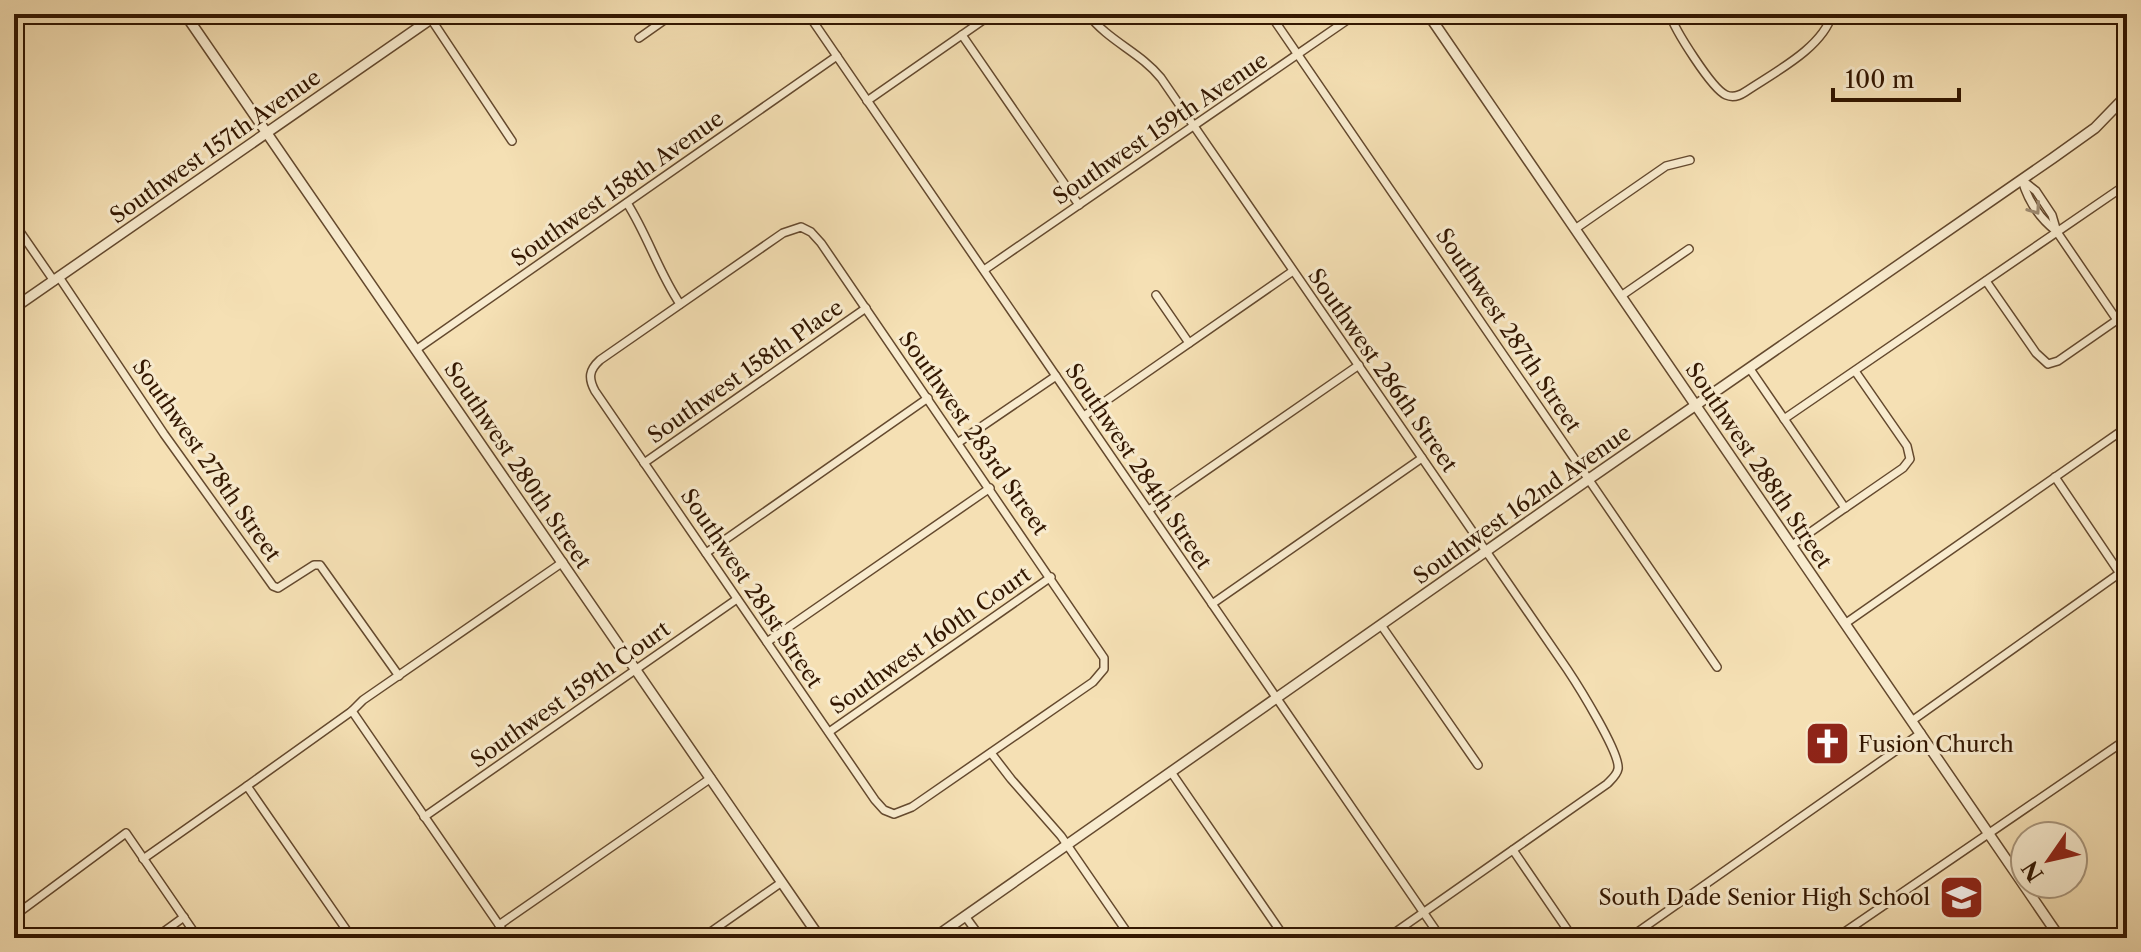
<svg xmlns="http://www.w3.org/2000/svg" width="2141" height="952" viewBox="0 0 2141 952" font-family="'Libre Caslon Text',serif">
<rect width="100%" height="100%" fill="#f5e0b4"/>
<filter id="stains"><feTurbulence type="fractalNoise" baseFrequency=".0025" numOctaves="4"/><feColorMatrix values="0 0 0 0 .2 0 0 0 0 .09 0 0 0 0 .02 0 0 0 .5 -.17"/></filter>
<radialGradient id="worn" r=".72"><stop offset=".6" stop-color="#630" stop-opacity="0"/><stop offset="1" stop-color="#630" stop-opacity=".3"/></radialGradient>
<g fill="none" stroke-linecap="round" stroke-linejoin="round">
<defs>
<g id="minor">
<path d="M808,14L1441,938"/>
<path d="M1088,14C1108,41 1140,52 1161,78L1567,669C1577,684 1621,754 1618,769C1617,775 1611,780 1607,784L1387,938"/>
<path d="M1270,14L1717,667"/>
<path d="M1670,14C1674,29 1712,89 1726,95C1733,98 1739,96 1745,92C1773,73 1823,48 1832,14"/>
<path d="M431,19L512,141"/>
<path d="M962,35L1079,205"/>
<path d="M639,38L673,14"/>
<path d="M867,101L992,14"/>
<path d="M2022,180C2028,201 2038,217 2056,231"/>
<path d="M627,203C648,236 658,271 680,304"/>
<path d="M14,223L54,281"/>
<path d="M801,227L811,232L821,243L1104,658V669L1093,682L912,807L894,814L884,810L875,800L595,391C588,378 589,370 600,360L783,233Z"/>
<path d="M1575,229L1666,166L1690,160"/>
<path d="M984,270L1356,14"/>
<path d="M59,277L164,434L273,586L278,588L314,565H320L399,676"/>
<path d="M1986,281L2036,353L2048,364L2058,361L2117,320L2057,232L2052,215L2036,191L2022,180"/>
<path d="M1156,295L1189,343"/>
<path d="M1621,296L1689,249"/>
<path d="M2117,320L2127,334"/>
<path d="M417,349L837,56"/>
<path d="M1750,369L1845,508L1792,545"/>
<path d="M1084,416L1293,271"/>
<path d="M1784,419L2127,184"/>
<path d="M959,442L1056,376"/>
<path d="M644,463L866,308"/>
<path d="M2055,477L2127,584"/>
<path d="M1845,508L1903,468L1910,459L1907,446L1855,371"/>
<path d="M1149,510L1359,365"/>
<path d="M706,553L928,398"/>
<path d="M1212,604L1422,458"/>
<path d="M1846,623L2127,427"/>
<path d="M1381,625L1478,765"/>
<path d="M767,642L990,488"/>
<path d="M352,711L508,938"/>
<path d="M1913,720L2127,568"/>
<path d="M829,732L1051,577"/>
<path d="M991,753L1011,779L1061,836L1131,938"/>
<path d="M1171,772L1285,938"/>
<path d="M247,786L352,711L363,700L563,562"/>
<path d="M424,817L737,599"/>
<path d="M1513,850L1573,938"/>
<path d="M143,859L247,786L352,938"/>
<path d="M14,916L126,833L198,938"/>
<path d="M965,916L981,938"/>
<path d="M499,925L711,778"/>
<path d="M155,938L184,917"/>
<path d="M702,938L782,882"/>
<path d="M1629,938L1921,733"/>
<path d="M1836,938L2127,739"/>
</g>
<g id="tertiary">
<path d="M185,14L820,938"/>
<path d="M1428,14L2060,938"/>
<path d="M14,308L438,14"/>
<path d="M934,938L1589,479L2053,158L2095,128L2127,95"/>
</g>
</defs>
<!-- minor casing -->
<use href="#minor" stroke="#64492e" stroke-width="10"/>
<!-- tertiary casing -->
<use href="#tertiary" stroke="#64492e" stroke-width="12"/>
<!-- minor -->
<use href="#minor" stroke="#f8ebce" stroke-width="7"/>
<!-- tertiary -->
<use href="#tertiary" stroke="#f8ebce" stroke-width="9"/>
</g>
<!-- one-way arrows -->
<defs><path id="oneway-chevron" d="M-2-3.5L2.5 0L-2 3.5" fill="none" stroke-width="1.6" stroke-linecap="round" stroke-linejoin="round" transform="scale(2)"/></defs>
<use stroke="#9f8c72" href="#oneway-chevron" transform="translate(2035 209) rotate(55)"/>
<!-- icons -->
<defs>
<symbol id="church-square" viewBox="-11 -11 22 22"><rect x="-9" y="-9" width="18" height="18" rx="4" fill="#8f2418" stroke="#f8ebce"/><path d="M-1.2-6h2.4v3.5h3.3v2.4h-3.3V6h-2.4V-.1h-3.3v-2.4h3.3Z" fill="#fff"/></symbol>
<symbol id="school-square" viewBox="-11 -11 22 22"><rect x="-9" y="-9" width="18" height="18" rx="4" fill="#8f2418" stroke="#f8ebce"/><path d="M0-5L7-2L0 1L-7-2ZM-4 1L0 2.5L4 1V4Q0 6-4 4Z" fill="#fff"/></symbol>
</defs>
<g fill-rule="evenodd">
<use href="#church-square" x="1802" y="718" width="51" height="51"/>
<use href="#school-square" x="1936" y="872" width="51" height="51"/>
</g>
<g text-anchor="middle" stroke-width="6" stroke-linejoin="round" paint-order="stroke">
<!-- street labels -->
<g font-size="22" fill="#331701" stroke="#f8ebce">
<text transform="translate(1160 128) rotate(-34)" y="8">Southwest 159th Avenue</text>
<text transform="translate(215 146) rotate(-35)" y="8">Southwest 157th Avenue</text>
<text transform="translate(617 188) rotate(-35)" y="8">Southwest 158th Avenue</text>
<text transform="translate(1509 330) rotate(56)" y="8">Southwest 287th Street</text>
<text transform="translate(1383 370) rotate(55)" y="8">Southwest 286th Street</text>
<text transform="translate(745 371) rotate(-35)" y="8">Southwest 158th Place</text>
<text transform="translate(974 433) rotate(55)" y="8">Southwest 283rd Street</text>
<text transform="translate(207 460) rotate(55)" y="8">Southwest 278th Street</text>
<text transform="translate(518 465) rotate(56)" y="8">Southwest 280th Street</text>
<text transform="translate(1759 465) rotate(56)" y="8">Southwest 288th Street</text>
<text transform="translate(1139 466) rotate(56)" y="8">Southwest 284th Street</text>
<text transform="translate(1522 504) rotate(-35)" y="8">Southwest 162nd Avenue</text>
<text transform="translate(752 588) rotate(56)" y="8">Southwest 281st Street</text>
<text transform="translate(930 640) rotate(-35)" y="8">Southwest 160th Court</text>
<text transform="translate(570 694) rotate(-35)" y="8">Southwest 159th Court</text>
</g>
<!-- poi labels -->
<g font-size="22" fill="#331701" stroke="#f8ebce" text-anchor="start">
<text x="1858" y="752">Fusion Church</text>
<text x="1930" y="905" text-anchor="end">South Dade Senior High School</text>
</g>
</g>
<!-- margin -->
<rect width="2141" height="952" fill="none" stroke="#f5e0b4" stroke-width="48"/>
<rect x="16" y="16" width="2109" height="920" fill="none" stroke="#331701" stroke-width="4"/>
<rect x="24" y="24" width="2093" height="904" fill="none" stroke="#331701" stroke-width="2"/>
<!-- north arrow -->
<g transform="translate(2049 860) rotate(236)"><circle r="38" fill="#f8ebce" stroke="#a9967c" stroke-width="2"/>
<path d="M0-6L14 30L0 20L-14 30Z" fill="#8f2418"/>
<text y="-12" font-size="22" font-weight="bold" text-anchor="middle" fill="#331701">N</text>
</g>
<!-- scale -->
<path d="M1833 88v12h126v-12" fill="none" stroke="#331701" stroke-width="4"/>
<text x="1845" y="88" font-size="24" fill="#331701" stroke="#f8ebce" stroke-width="6" paint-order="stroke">100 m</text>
<rect width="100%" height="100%" filter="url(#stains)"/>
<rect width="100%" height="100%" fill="url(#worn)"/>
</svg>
